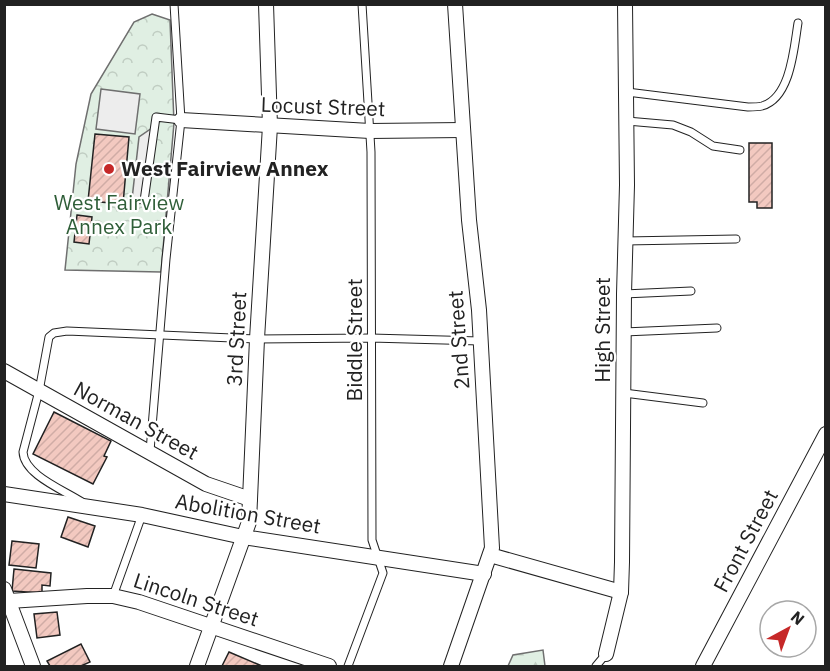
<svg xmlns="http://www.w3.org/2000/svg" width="830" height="671" viewBox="0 0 830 671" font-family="'IBM Plex Sans',sans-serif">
<defs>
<pattern id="forest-firs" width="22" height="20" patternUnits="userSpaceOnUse" patternTransform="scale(1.5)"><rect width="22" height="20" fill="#e0efe3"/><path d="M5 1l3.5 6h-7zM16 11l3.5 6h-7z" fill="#c0cdc2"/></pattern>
<pattern id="park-crowns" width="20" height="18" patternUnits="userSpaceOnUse" patternTransform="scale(1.5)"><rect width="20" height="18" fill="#e0efe3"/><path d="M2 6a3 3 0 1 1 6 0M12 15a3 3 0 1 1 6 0" fill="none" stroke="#c0cdc2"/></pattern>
<pattern id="building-hatch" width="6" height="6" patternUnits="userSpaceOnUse" patternTransform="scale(1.5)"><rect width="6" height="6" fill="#f3c9c0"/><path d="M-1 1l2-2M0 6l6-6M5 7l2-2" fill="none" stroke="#d0aca5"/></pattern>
</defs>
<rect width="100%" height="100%" fill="#fff"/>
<!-- forest -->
<path fill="url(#forest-firs)" stroke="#6f6f6f" stroke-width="1.5" d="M543,650L545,666H508L513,655Z"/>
<!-- park -->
<path fill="url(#park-crowns)" stroke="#6f6f6f" stroke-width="1.5" d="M152,14L170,20L174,123L161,272L65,270L76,164L91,94L134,22Z"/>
<!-- parking -->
<g fill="#ededed" stroke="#6f6f6f" stroke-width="1.5">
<path d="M101,89L140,94L135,134L96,129Z"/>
<path d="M152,128L144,201L131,208L139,137Z"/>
</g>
<!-- building -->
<g fill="url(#building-hatch)" stroke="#222" stroke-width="1.5">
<path d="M95,134L129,137L123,204L88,201Z"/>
<path d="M749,143H772V208H757V202H749Z"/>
<path d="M77,215L92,217L89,244L74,242Z"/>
<path d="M54,412L111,441L104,456L107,457L93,484L33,454Z"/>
<path d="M68,517L95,526L88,547L61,537Z"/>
<path d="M12,541L39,544L36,568L9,565Z"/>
<path d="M14,569L51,573L50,586L42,585V593L12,591Z"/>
<path d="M57,612L60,635L37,638L34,614Z"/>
<path d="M81,644L90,662L81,666H50L47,661Z"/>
<path d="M229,652L262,666H222Z"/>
</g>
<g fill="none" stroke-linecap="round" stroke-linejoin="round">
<defs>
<g id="lane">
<path d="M627,92L748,107C753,107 758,107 762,106C791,98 794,47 798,23"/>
<path d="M627,121L673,125L691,132L713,146L740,150"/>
<path d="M172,207L144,201L156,117L181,120"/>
<path d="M625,241L736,239"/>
<path d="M624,294L691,291"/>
<path d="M624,332L717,328"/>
<path d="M624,393L703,403"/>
<path d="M150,451L166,259L181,120L174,4"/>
<path d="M82,502C64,490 24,475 23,452L39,391L49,337L54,333L67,331L257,339L371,338L480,341"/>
<path d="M113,596L142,515"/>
<path d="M348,666L383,573L372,540L371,152L362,4"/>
<path d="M596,666L606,654"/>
</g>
<g id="street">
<path d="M181,120L370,131L463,130"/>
<path d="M4,371L206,484L250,499"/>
<path d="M4,494L142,515L243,537L484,574"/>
<path d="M490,555L621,592"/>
<path d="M4,589L33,666"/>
<path d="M9,601L87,596H113L139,602L329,666"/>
<path d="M606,654L621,592L622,562L624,294L627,185L625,4"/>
<path d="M197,666L249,522L257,339L270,126L266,4"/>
<path d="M451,666L492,548L479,310L469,220L455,4"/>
<path d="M703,666L826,434"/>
</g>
</defs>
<!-- lane casing -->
<use href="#lane" stroke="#222" stroke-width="9"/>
<!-- street casing -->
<use href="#street" stroke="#222" stroke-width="16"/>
<!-- lane -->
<use href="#lane" stroke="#fff" stroke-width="7"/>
<!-- street -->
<use href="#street" stroke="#fff" stroke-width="14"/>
</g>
<!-- markers -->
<circle fill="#c62828" stroke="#fff" stroke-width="2" cx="109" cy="169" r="6"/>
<g text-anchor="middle" stroke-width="4.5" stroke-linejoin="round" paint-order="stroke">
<!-- street labels -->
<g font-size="21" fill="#222" stroke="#fff">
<text transform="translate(323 107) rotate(2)" y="7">Locust Street</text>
<text transform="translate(603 330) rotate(-90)" y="7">High Street</text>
<text transform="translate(237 339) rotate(-87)" y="7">3rd Street</text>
<text transform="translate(355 340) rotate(-90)" y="7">Biddle Street</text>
<text transform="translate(459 340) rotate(-94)" y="7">2nd Street</text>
<text transform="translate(136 421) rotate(29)" y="7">Norman Street</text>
<text transform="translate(248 514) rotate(10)" y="7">Abolition Street</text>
<text transform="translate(746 541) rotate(-62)" y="7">Front Street</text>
<text transform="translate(196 600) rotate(18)" y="7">Lincoln Street</text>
</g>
<!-- poi labels -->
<g font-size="21" font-weight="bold" fill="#222" stroke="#fff" text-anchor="start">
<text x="121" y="176">West Fairview Annex</text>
</g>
<!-- park labels -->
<g font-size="21" fill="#2f5e38" stroke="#fff">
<text x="119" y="210">West Fairview<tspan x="119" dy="24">Annex Park</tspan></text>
</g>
</g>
<!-- border -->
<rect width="830" height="671" fill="none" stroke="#222222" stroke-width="12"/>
<!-- north arrow -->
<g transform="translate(788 629) rotate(41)"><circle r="28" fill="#ffffff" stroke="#a7a7a7" stroke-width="1.5"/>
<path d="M0-4.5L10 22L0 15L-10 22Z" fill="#c62828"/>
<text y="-9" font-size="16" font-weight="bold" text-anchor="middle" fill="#222222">N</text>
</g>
</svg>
